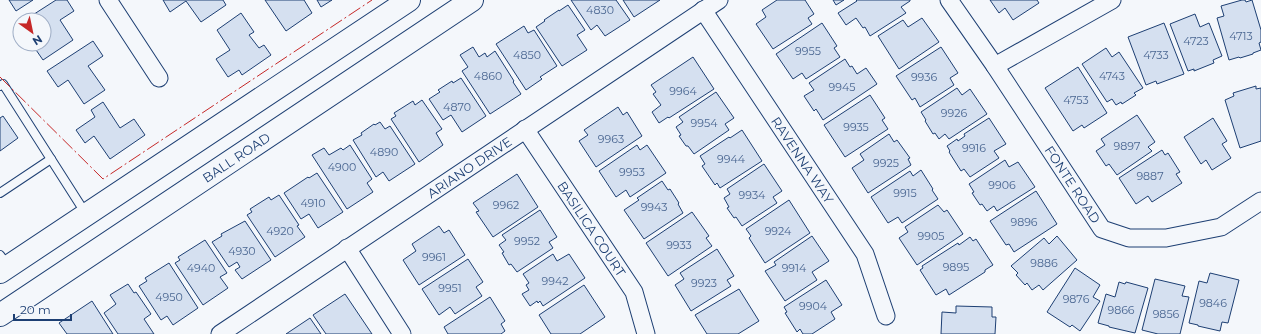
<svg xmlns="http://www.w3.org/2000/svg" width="1261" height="334" viewBox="0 0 1261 334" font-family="Montserrat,sans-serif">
<rect width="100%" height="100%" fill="#f4f7fb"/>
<!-- building -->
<g fill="#d5e0f0" stroke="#1d3f73">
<path d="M9,0H33L16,11Z"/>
<path d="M56,0H67L74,11L60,20L73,40L43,60L34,47L39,44H44V20H29L28,18Z"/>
<path d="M163,0H223L226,5L201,22L186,1L170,12Z"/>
<path d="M265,0H304L312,13L286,31Z"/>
<path d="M317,0H332L321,7Z"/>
<path d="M571,0H616L630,20L605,36L597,25L591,30Z"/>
<path d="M623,0H660L634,17Z"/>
<path d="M777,0H805L814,14L808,18L812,24L773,49L756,24L766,17L762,10Z"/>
<path d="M833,0H844L836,5Z"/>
<path d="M856,0H910V1L901,7L906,13L870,36L865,27L863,28L856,18L846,25L838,13L857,1Z"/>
<path d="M990,0H1037L1039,3L1013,20L1005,8L999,13Z"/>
<path d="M1242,0H1245L1246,2L1252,0L1261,30V42L1259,43L1261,50L1253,53V54L1240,58L1239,57L1229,60L1217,18L1224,16L1221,6Z"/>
<path d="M568,5L585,30L577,35L587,50L562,66L536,27L545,21L544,20L559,10V11Z"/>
<path d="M241,13L254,32L249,35L259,48L264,45L271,55L242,75L239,70L228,77L216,59L230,50L217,30Z"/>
<path d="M1195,14L1200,27L1209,23L1222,56L1213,60L1214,63L1194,71V69L1188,71L1170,24Z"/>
<path d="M922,18L939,42L899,69L878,36L903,20L908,27Z"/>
<path d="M822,23L837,46L834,48L840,57L806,79L802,73L793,79L776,54Z"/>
<path d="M1164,23L1184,74L1157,84L1156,81L1146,85L1128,37Z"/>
<path d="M524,26L528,33L534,30L557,66L540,77L542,79L526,90L496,44Z"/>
<path d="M93,41L103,56L88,66L105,90L84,104L68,80L58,87L47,71Z"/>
<path d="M473,47L479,57L485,53L487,57L495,51L514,81L513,82L521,94L490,114L462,71L468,67L460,55Z"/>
<path d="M941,47L958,73L950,78L954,85L920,107L915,98L912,100L896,76Z"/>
<path d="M1106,48L1112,57L1119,52L1143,88L1134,93L1136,95L1122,104L1121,102L1116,105L1112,99L1107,102L1082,64Z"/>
<path d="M693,57L714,89L669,118L668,117L659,123L652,112L661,105L653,94L656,92L651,85Z"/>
<path d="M845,59L850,67L852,66L857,74L866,68L877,84L823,120L816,109L814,111L804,96L814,90L809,83Z"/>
<path d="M1078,67L1107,113L1084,128L1082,125L1073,131L1045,88Z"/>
<path d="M461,78L486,116L462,132L451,115L443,120L429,99L440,92L438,90L452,81L453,83Z"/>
<path d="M1256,86V89L1261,88V141L1240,148L1225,100L1234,96L1233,93Z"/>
<path d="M957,88L962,95L970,89L987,114L949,139L945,134L939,139L935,133L933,134L925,121L926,120L921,112Z"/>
<path d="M716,92L734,118L725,124L729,130L694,154L688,146H686L679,136L681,135L676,127L683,122L679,117Z"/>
<path d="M870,95L885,118L882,120L888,129L845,157L824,125Z"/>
<path d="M422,100L442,129L436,133L443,145L419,162L391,119L396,116L394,113L413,101L415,105Z"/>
<path d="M103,102L120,128L134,119L145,135L110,159L94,136L85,143L76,130L95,117L91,110Z"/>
<path d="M618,107L623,115L627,112L642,136L596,167L579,141L588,135L584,130Z"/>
<path d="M1137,115L1155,142L1148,147L1152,151L1117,175L1109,164L1106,166L1096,151L1105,145L1101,139Z"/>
<path d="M3,116L18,138L0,151V118Z"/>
<path d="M989,118L1006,144L994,151L999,158L970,177L964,169L961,171L949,152L950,151L947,146L957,139L958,141L965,136L964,134Z"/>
<path d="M1213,118L1227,141L1222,144L1231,158L1212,170L1206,160L1201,164L1184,137Z"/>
<path d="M380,122L385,129L390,126L415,164L389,181L383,172L376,177L353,140L362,135L361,133L374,124L375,125Z"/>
<path d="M742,130L762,161L720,188L717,183L715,185L702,166L705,164L700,156L729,137L730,138Z"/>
<path d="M889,134L894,142L897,140L910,158L908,159L911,165L868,193L852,168L864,160L860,154Z"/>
<path d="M350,145L372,179L367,183L373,192L347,209L312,155L324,148L329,155L341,148L343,150Z"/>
<path d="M637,145L640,150L647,145L666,173L630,197L626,190L616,197L599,171Z"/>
<path d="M1162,150L1165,155L1168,153L1180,172L1176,174L1182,183L1152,202L1148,196L1136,204L1119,178Z"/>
<path d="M1005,160L1009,167L1018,162L1035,187L997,211L994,206L987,211L982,204L980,205L972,193L974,192L969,184Z"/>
<path d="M764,164L782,191L773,197L777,203L742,226L736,217L734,218L727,208L729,207L724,198L730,194L727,189Z"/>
<path d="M921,170L933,189L932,190L938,199L902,223L898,217L888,223L871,197L910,171L913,176Z"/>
<path d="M317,173L343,212L318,228L309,214L301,219L284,193L308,177L309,178Z"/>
<path d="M517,174L538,207L493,237L476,212L479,211L473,203Z"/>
<path d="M662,181L668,190L670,189L679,203L678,204L683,213L644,239L624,210L639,200L637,198Z"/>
<path d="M1036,191L1057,224L1014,252L1009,244L1006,245L990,221Z"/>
<path d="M279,195L299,225L297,226L305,237L275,257L247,215L252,212L250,209L269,197L271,200Z"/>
<path d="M789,200L810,233L765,263L749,238L751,236L746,229Z"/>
<path d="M938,205L944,212L947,210L963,234L917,265L899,238L908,232L905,227Z"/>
<path d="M540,210L557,237L549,242L553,248L517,272L511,264L509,265L502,253L504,252L499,245L506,240L502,235Z"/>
<path d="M692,212L709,236L706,238L712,246L668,276L646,243Z"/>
<path d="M245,221L271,260L242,279L235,270L240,267L237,262L229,267L212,242L222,236L221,234Z"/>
<path d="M439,226L444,233L449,230L465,255L419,285L403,260L416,251L412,244Z"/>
<path d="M812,236L829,261L812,272L817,280L785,301L765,271L776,265L774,262Z"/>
<path d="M1057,236L1077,260L1043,290L1039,285L1032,290L1027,283L1025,285L1016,275L1018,273L1011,266L1044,238L1049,244Z"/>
<path d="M970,237L973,241L976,239L993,265L985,270V272L949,295L946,289L936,295L920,270L923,268L922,266L958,243L959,245Z"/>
<path d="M205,240L227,273L220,277L228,288L203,305L175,263L180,260L178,257Z"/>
<path d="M717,249L734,276L727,280L731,286L691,311L675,285L684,279L680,273Z"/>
<path d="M553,254L557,261L569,254L585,278L543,306L540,301L538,303L537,301L530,306L522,294L529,290L526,285L529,283L523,274Z"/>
<path d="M468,259L483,282L476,287L482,296L455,314L450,307L439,315L422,289Z"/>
<path d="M169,263L198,308L173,325L167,316L161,320L139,286L147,281L145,278Z"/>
<path d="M1075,268L1100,285L1093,297L1100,301L1080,331L1072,325L1070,327L1047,312Z"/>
<path d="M1210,273L1239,280L1228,323L1222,322L1220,331L1198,326V325L1189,323L1199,281L1207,283Z"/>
<path d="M1155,279L1185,286L1182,296L1189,297L1180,334H1158L1142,330Z"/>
<path d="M826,280L842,305L831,312L835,319L812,334H803L800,329L797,332L785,313L787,312L784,307Z"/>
<path d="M1119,282L1125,284L1126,282L1148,288L1135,333L1109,327V326L1098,323L1106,294L1115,297Z"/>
<path d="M128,284L134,293L136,292L151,314L144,319L154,334H118L104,313L116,304L110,295Z"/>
<path d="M584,285L605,317L580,334H551L539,315Z"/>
<path d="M739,289L759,321L738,334H707L695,315Z"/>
<path d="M345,294L372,334H326L313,315Z"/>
<path d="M490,297L505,321L501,324L505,331L501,334H448L444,327Z"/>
<path d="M92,301L113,334H67L59,323Z"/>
<path d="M956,306L992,307V317H996L995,334H941L942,312L956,313Z"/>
<path d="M310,318L321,334H286Z"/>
</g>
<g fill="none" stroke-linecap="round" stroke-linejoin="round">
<defs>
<g id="service">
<path d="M0,86L3,84L86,214"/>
<path d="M0,193L51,159"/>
<path d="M0,255L8,266"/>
</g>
<g id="minor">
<path d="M108,0L159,78"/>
<path id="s1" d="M949,0L995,66L1102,229L1129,238H1166L1221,227L1261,201"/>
<path id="s2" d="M703,10L865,254L886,316"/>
<path d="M995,66L1112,0"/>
<path id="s3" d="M525,129L634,292L646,334"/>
<path d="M347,248L402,334"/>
<path id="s4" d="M220,334L719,0"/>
</g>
<g id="primary">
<path d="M0,272L409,0"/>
<path id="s5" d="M0,315L472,0"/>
</g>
</defs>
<!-- service casing -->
<use href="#service" stroke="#1d3f73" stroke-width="10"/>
<!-- minor casing -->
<use href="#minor" stroke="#1d3f73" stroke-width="19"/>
<!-- primary casing -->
<use href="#primary" stroke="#1d3f73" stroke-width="24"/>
<!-- service -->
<use href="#service" stroke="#f4f7fb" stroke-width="8"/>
<!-- minor -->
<use href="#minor" stroke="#f4f7fb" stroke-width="17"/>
<!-- primary -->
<use href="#primary" stroke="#f4f7fb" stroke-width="22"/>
<!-- power -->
<path stroke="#c62828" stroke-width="1" stroke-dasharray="14 3 2 3" stroke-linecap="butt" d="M0,77L103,179L372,0"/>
</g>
<g text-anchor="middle" stroke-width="3" stroke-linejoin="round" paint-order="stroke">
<!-- number labels -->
<g font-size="11" fill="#4b6792">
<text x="600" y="14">4830</text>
<text x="1241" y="40">4713</text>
<text x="1196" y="45">4723</text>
<text x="808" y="55">9955</text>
<text x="527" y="59">4850</text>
<text x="1156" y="59">4733</text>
<text x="488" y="80">4860</text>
<text x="1112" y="80">4743</text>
<text x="924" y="81">9936</text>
<text x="842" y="91">9945</text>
<text x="683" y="95">9964</text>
<text x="1076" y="104">4753</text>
<text x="457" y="111">4870</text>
<text x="954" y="117">9926</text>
<text x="704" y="127">9954</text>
<text x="856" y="131">9935</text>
<text x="611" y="143">9963</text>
<text x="1127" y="150">9897</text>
<text x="974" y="152">9916</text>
<text x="384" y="156">4890</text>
<text x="731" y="163">9944</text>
<text x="886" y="167">9925</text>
<text x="342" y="171">4900</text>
<text x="632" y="176">9953</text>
<text x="1150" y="180">9887</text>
<text x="1002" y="189">9906</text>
<text x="905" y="197">9915</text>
<text x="752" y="199">9934</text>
<text x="313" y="207">4910</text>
<text x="506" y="209">9962</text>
<text x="654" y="211">9943</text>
<text x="1024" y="226">9896</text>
<text x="280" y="235">4920</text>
<text x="778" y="235">9924</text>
<text x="931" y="240">9905</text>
<text x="527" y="245">9952</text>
<text x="679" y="249">9933</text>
<text x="242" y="255">4930</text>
<text x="434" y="261">9961</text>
<text x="1044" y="267">9886</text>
<text x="956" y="271">9895</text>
<text x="201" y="272">4940</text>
<text x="794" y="272">9914</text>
<text x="555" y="285">9942</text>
<text x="704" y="287">9923</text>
<text x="450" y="292">9951</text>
<text x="169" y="301">4950</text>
<text x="1076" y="303">9876</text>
<text x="1213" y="307">9846</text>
<text x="813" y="310">9904</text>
<text x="1121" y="314">9866</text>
<text x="1166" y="318">9856</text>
</g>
<!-- street labels -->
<g font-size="13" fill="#1d3f73" stroke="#f4f7fb">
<text dy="5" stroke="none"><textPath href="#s5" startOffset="284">BALL ROAD</textPath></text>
<text dy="5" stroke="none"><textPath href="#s2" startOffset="180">RAVENNA WAY</textPath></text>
<text dy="5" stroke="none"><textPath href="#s4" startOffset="300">ARIANO DRIVE</textPath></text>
<text dy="5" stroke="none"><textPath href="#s1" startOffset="222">FONTE ROAD</textPath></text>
<text dy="5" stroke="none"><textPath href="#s3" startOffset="120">BASILICA COURT</textPath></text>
</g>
</g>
<!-- north arrow -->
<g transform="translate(32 32) rotate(147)"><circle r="19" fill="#f4f7fb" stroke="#9eadc5"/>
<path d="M0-3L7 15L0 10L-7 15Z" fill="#c62828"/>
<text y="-6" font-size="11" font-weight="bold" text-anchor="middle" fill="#1d3f73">N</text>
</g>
<!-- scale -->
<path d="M14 314v6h57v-6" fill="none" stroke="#1d3f73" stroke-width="2"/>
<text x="20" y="314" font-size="12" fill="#1d3f73" stroke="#f4f7fb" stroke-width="3" paint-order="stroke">20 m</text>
</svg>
